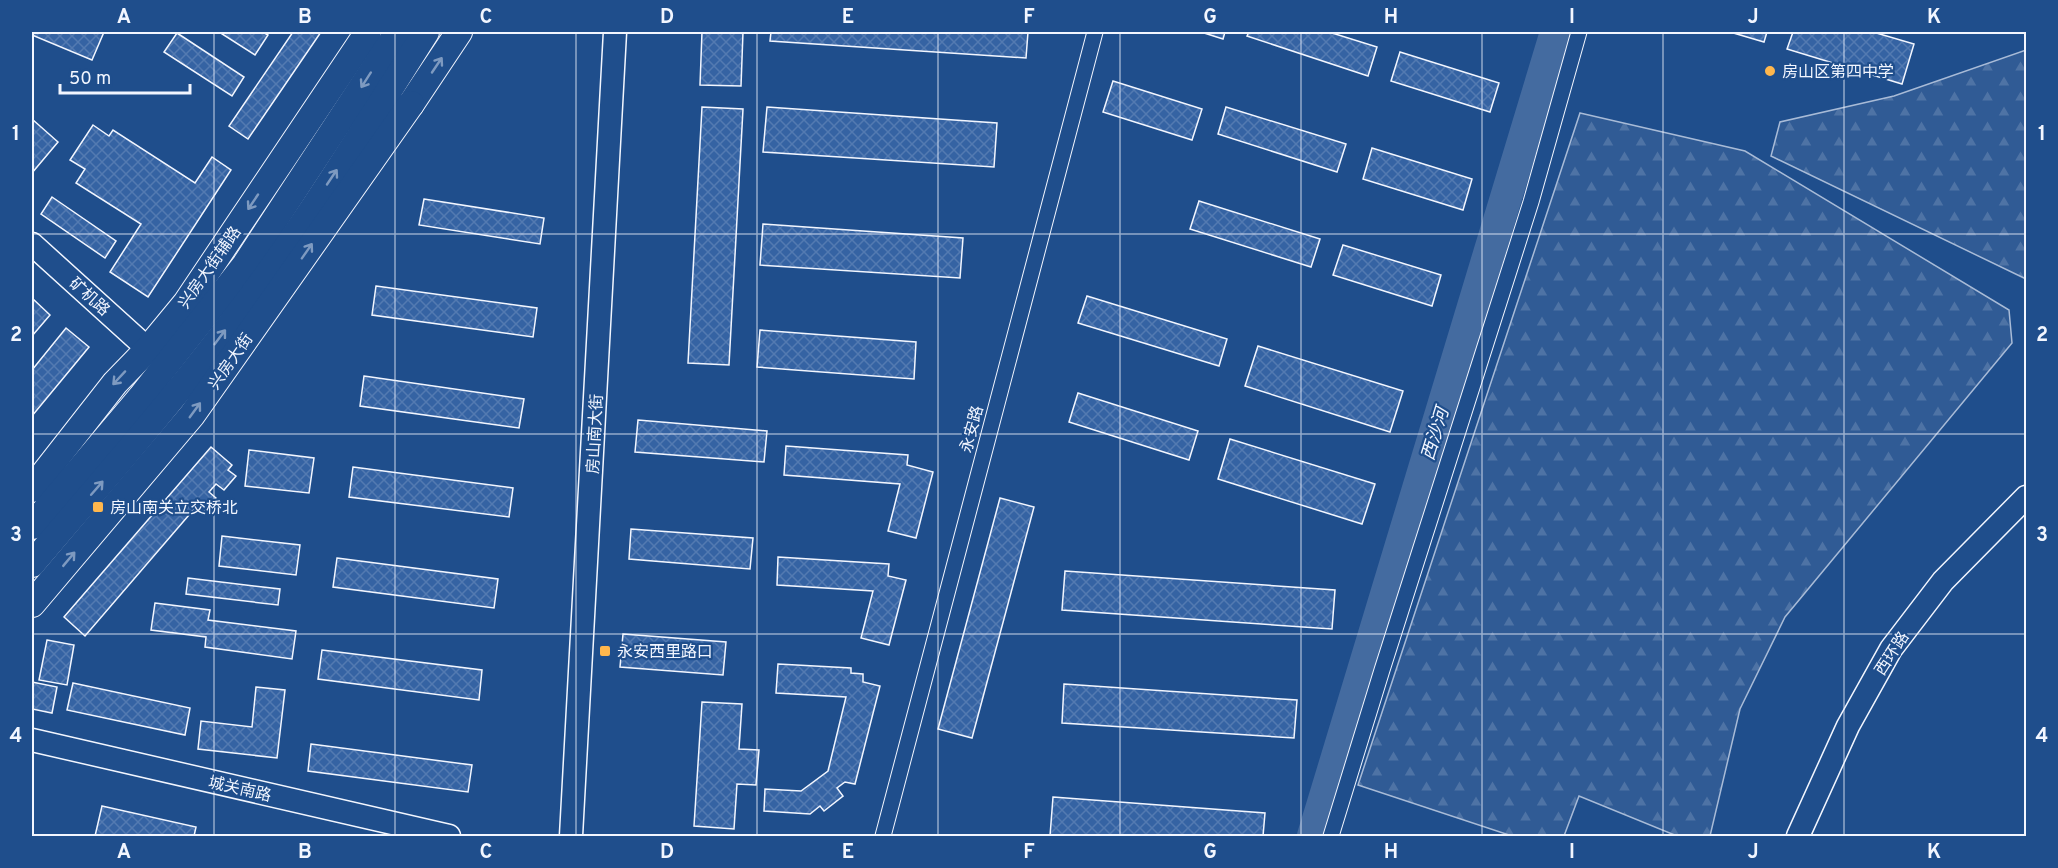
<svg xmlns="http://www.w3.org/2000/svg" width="2058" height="868" viewBox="0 0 2058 868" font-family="Overpass,'Noto Sans SC',sans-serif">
<defs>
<pattern id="forest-firs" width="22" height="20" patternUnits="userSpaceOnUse" patternTransform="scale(1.5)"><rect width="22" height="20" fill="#305b95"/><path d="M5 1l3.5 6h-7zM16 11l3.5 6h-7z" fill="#4e73a5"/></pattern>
<pattern id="building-cross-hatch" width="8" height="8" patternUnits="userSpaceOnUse" patternTransform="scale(1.5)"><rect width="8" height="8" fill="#3563a3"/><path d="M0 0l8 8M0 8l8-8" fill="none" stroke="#537ab1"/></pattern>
</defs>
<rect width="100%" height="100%" fill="#1f4e8c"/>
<!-- forest -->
<g fill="url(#forest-firs)" stroke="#a8bbd7" stroke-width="1.5">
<path d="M2026,50V279L1771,156L1780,122L1894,96Z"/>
<path d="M1580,113L1745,151L2009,310L2012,343L1785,617L1740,709L1710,836H1677L1579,796L1564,836H1512L1358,785Z"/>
</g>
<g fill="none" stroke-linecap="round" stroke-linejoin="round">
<!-- river -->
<path stroke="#446ba0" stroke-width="32" d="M1313,836L1556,32"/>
</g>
<!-- building -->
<g fill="url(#building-cross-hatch)" stroke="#f2f6ff" stroke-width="1.5">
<path d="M32,32H104L92,60L32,35Z"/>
<path d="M219,32H263L268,35L255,55Z"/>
<path d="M293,32H321L248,139L229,126Z"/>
<path d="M702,32H743L741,86L700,85Z"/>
<path d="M771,32H1028L1026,58L770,41Z"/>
<path d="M1201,32H1225L1223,39Z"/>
<path d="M1249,32H1329L1377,47L1368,76L1247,36Z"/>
<path d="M1730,32H1767L1764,42Z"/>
<path d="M1793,32H1873L1914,44L1902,84L1787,49Z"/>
<path d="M177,33L244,77L232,96L164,52Z"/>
<path d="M1400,52L1499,83L1490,112L1391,81Z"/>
<path d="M1113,81L1202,109L1192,140L1103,112Z"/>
<path d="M702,107L743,109L729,365L688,363Z"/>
<path d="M767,107L997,123L994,167L763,152Z"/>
<path d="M1226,107L1346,144L1337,172L1218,134Z"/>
<path d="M32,119L58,142L32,173Z"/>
<path d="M93,125L109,136L113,130L195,183L212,157L231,170L148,297L110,272L141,224L76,183L85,169L70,160Z"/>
<path d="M1372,148L1472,179L1463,210L1363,179Z"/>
<path d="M52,197L116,241L105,258L41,214Z"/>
<path d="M424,199L544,218L540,244L419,225Z"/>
<path d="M1199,201L1320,239L1311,267L1190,229Z"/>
<path d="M763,224L963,238L960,278L760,265Z"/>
<path d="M1343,245L1441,275L1432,306L1333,275Z"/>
<path d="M376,286L537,308L533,337L372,315Z"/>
<path d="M1087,296L1227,339L1219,366L1078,323Z"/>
<path d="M32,298L50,315L32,336Z"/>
<path d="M66,328L89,347L32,416V370Z"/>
<path d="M760,330L916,342L914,379L757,367Z"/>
<path d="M1258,346L1403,391L1390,432L1245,386Z"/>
<path d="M364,376L524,399L519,428L360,406Z"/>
<path d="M1078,393L1198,431L1189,460L1069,422Z"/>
<path d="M638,420L767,431L764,462L635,452Z"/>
<path d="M1230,439L1375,484L1362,524L1218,479Z"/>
<path d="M786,446L908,455L907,465L933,472L916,538L888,531L900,484L784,475Z"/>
<path d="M211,447L232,465L228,470L236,476L224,490L216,484L209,492L216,498L202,514L195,508L85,636L64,617Z"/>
<path d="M249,450L314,458L309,493L245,486Z"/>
<path d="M353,467L513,488L509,517L349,497Z"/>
<path d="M1000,498L1034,507L972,738L938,729Z"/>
<path d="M631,529L753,538L750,569L629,559Z"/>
<path d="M222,536L300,545L296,575L219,566Z"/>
<path d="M778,557L889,564L888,576L906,580L889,645L861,638L873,591L777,585Z"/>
<path d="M337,558L498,579L494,608L333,587Z"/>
<path d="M1065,571L1335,590L1332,629L1062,610Z"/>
<path d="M188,578L280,589L278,605L186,594Z"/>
<path d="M155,603L210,610L208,620L296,631L292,659L205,647L206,637L151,630Z"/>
<path d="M623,634L726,642L723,675L620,667Z"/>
<path d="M47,640L74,645L67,685L39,680Z"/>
<path d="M322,650L482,670L479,700L318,679Z"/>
<path d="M778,664L851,668V673L863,674V682L880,686L855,784L845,782L837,788L843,796L824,811L820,806L810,814L764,811L765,789L801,791L828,771L846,697L776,693Z"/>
<path d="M32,682L57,687L52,713L32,709Z"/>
<path d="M73,683L190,708L185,735L67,710Z"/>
<path d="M1064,684L1297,700L1294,738L1062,723Z"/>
<path d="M256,687L285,690L277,758L198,749L201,721L252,727Z"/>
<path d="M702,702L742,704L739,749L759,750L756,785L737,784L734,829L694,826Z"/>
<path d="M311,744L472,765L468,792L308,771Z"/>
<path d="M1053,797L1265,813L1263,836H1050Z"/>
<path d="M102,806L196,827L194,836H95Z"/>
</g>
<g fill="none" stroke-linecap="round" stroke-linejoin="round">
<defs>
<g id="street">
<path d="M883,836L1095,32"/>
<path d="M1331,836L1382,670L1531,202L1579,32"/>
</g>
<g id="secondary">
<path d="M32,244L148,349"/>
<path d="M32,740L449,836"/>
<path d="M571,836L615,32"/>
<path d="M1798,836L1848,726L1891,649L1943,581L2026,497"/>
</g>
<g id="primary">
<path d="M397,115L411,104L459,32"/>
<path d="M32,489L115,383L148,349L186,303L368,32"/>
<path d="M32,526L141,397L245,265L398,32"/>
<path d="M32,564C111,471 192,379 264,279C322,199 373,115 426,32"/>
<path d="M32,604L192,415L411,104"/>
</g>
</defs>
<!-- street casing -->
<use href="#street" stroke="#f2f6ff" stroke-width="17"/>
<!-- secondary casing -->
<use href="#secondary" stroke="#f2f6ff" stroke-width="25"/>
<!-- primary casing -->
<use href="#primary" stroke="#f2f6ff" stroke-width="28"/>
<!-- street -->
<use href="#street" stroke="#1f4e8c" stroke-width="15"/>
<!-- secondary -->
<use href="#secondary" stroke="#1f4e8c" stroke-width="22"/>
<!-- primary -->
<use href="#primary" stroke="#1f4e8c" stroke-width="26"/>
</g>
<!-- one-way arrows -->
<defs><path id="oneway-shaft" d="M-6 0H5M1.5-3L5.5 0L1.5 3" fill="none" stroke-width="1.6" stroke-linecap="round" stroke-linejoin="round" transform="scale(1.5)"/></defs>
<g stroke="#7e9ac0">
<use href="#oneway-shaft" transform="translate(437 65) rotate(-56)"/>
<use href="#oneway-shaft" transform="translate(366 80) rotate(123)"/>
<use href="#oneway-shaft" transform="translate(332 177) rotate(-56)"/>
<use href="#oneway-shaft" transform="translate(253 202) rotate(124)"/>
<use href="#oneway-shaft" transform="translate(307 251) rotate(-55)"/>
<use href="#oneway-shaft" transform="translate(220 337) rotate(-53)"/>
<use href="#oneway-shaft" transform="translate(119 378) rotate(133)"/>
<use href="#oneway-shaft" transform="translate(195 410) rotate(-54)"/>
<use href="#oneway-shaft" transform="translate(97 488) rotate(-49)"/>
<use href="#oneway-shaft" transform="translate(69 559) rotate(-50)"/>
</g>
<!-- grid -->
<path fill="none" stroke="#f2f6ff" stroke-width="1.5" stroke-opacity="0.55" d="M214,32V836M395,32V836M576,32V836M757,32V836M938,32V836M1120,32V836M1301,32V836M1482,32V836M1663,32V836M1844,32V836M32,234H2026M32,434H2026M32,634H2026"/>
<!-- markers -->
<g fill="#ffb74d" stroke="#1f4e8c" stroke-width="2">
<circle cx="1770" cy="71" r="6"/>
<rect x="92" y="501" width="12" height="12" rx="3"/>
<rect x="599" y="645" width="12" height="12" rx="3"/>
</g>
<g text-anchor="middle" stroke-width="4.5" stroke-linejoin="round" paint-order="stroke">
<!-- poi labels -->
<g font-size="16" fill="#f2f6ff" stroke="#1f4e8c" text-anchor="start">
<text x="1782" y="77">房山区第四中学</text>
<text x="110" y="513">房山南关立交桥北</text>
<text x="617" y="657">永安西里路口</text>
</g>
<!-- street labels -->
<g font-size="16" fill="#f2f6ff" stroke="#1f4e8c">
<text transform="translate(209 267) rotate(-55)" y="6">兴房大街辅路</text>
<text transform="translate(90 296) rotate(42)" y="6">矿机路</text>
<text transform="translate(230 361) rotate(-55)" y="6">兴房大街</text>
<text transform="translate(971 429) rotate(-75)" y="6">永安路</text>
<text transform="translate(594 434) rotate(-87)" y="6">房山南大街</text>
<text transform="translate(1891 653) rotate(-57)" y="6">西环路</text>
<text transform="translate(240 788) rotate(13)" y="6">城关南路</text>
</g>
<!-- water labels -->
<g font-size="18" font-style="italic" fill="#f2f6ff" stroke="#1f4e8c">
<text transform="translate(1435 434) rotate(-73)" y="6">西沙河</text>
</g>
</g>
<!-- border -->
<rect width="2058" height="868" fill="none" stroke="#1f4e8c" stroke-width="66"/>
<!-- scale -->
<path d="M60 84v9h130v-9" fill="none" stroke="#f2f6ff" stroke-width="3"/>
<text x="69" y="84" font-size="18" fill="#f2f6ff" stroke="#1f4e8c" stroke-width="4.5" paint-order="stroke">50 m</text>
<rect x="33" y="33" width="1992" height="802" fill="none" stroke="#f2f6ff" stroke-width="2"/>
<g font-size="20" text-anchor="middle" font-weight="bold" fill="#f2f6ff">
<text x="124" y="23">A</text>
<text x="305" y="23">B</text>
<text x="486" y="23">C</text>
<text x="667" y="23">D</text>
<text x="848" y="23">E</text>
<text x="1029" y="23">F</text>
<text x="1210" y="23">G</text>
<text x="1391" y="23">H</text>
<text x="1572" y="23">I</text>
<text x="1753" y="23">J</text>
<text x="1934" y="23">K</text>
<text x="16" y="140">1</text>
<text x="2042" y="140">1</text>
<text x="16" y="341">2</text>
<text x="2042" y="341">2</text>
<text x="16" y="541">3</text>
<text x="2042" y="541">3</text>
<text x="16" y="742">4</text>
<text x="2042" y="742">4</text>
<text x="124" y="858">A</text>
<text x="305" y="858">B</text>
<text x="486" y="858">C</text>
<text x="667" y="858">D</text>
<text x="848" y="858">E</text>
<text x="1029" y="858">F</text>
<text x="1210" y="858">G</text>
<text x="1391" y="858">H</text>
<text x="1572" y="858">I</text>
<text x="1753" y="858">J</text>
<text x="1934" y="858">K</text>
</g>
</svg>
